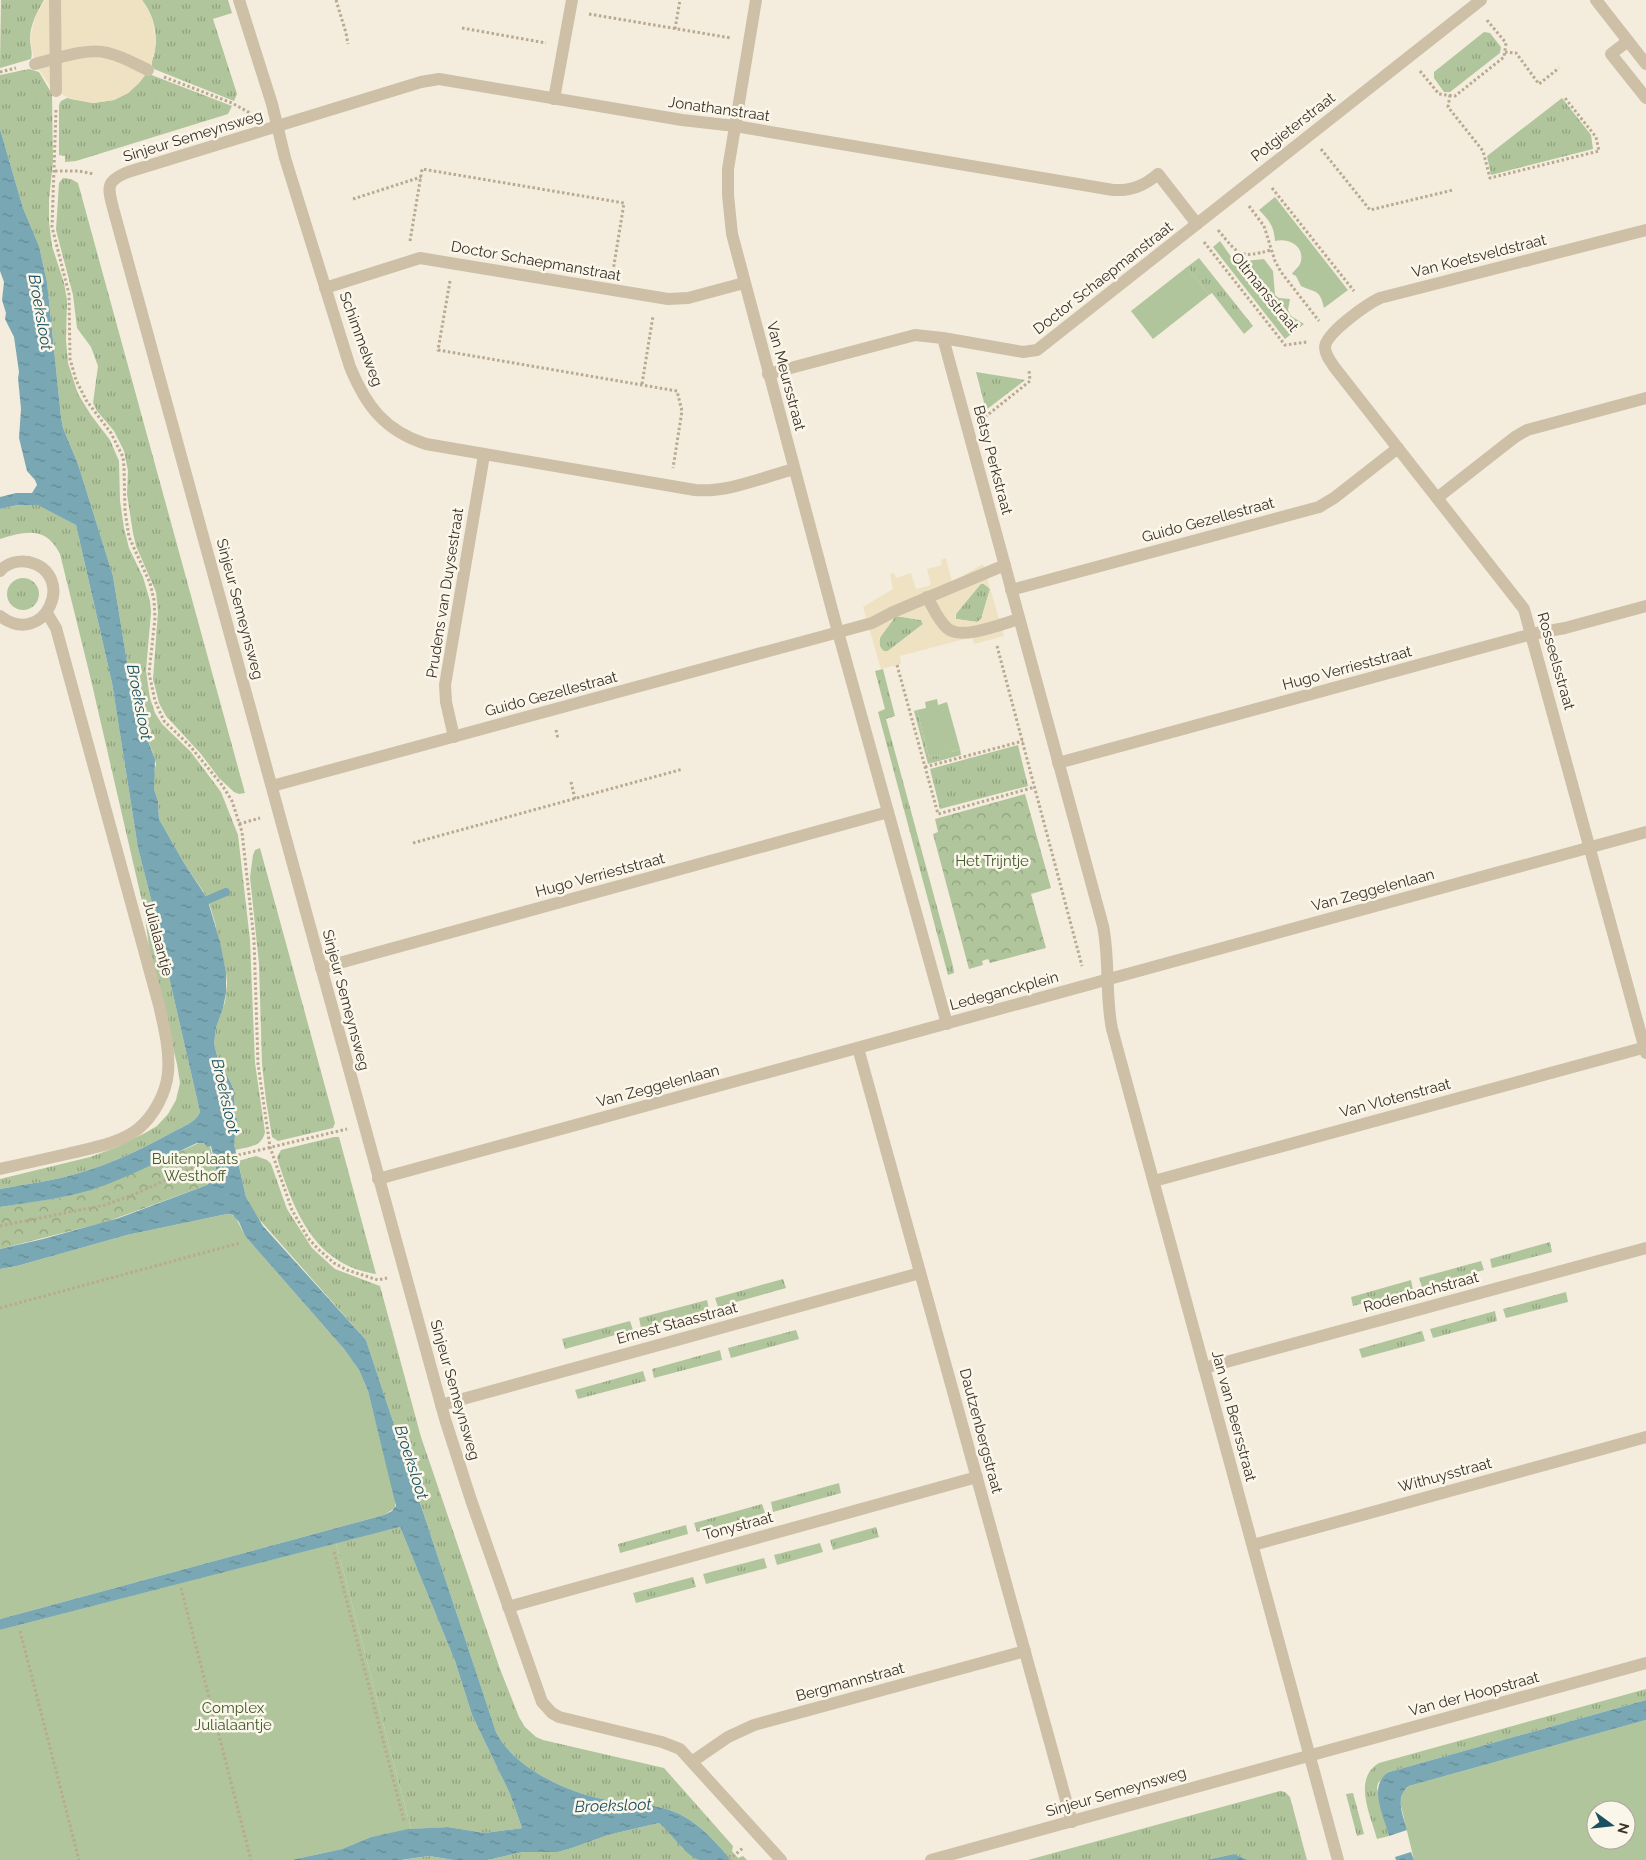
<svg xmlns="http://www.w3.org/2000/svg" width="1646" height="1860" viewBox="0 0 1646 1860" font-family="Raleway,sans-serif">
<defs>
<pattern id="grass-tufts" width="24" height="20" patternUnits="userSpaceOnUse" patternTransform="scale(1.25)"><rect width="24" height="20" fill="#b0c59b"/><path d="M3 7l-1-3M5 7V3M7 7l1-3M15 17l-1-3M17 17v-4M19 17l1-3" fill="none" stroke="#90a17e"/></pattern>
<pattern id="park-crowns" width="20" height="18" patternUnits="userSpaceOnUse" patternTransform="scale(1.25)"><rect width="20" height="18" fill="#b0c59b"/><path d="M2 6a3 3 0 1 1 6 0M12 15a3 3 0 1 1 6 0" fill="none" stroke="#90a17e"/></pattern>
<pattern id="water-ripples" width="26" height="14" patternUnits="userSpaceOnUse" patternTransform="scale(1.25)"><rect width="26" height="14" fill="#79a8b4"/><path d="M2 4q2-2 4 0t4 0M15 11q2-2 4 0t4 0" fill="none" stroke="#648992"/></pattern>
</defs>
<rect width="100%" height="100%" fill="#f4eddd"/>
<!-- grass -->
<g fill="url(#grass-tufts)">
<path d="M1,0H44C37,12 30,25 30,39C30,46 33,52 31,59L0,68Z"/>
<path d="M142,0H228L232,13L213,19L237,94L234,101L154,69L152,66C151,61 154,56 155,50C158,32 153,14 142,0Z"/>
<path d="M1484,32L1490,33L1501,47L1500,53L1450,92H1444L1434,78V72Z"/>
<path d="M29,69L39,72L52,94L53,161L49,200V222L52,246L64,283L67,300L66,339L68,363L78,394L91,415L110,440L119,461L120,501L124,528L129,548L143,577L150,601L151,612L146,671L150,698L155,713L162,724L191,752L221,792L238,835L250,940L255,1063L265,1132C262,1147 249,1147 235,1150L234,1141L237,1119L235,1113L234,1091L231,1083L218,1059L214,1044L216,1028L225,1002L227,983L226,972L215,923L209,903L203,891L184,863L159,819L158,801L154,789L153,777L156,764L153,753L144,731L140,702L127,662L113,576L78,464L63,428L61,417L47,282L39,246L23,208L0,129V75Z"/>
<path d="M149,74L232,106L228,114L76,161L65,162V156L59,155V105L61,101L67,98L93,103L114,100L128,93L139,83L145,75Z"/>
<path d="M1562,98L1591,135L1593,149L1491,175L1487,156Z"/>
<path d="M63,178L71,179L78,183L245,793L239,794L234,792L219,778L201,754L166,716L159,703L153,679L158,612L156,592L136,546L133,533L127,494L128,471L124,451L114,431L97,411L93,403L98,366L91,347L77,328L73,295L56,230L59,183Z"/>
<path d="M1199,258L1253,326L1244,334L1212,293L1209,295L1187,267Z"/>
<path d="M976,372L1025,380L986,410Z"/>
<path d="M19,505H40L76,525L112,683L138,848L152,903L200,1112C196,1122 182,1127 173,1132C143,1148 112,1164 79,1173C53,1181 26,1184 0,1189V1179L90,1157L117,1147L145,1133L157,1126L168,1114L176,1100L180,1083L177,1064L151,961L144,910L91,680L60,554C46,526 26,531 0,539V509Z"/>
<circle cx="23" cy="594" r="16"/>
<path d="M980,584H984L990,589L981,619L977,622L956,619V614Z"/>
<path d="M896,616L921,620L923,624L888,651L884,652C872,642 887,623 896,616Z"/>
<path d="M883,669L895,716L886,719L953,966L954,973L948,975L878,712L885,709L875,671Z"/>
<path d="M917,710L929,757L939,755L940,760L951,752L960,749L961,755L928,764L914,711Z"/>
<path d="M1018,745L1028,786L940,809L930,769Z"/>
<path d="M260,848L335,1123L333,1128L278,1141L272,1137L266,1100L262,1064L259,964L250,877L253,855L255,850Z"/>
<path d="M334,1137H339L376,1274C316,1265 296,1216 279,1164L277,1157L281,1150Z"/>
<path d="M256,1156L267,1160L271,1164L287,1209L312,1248L335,1269L380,1286L421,1437L500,1669L519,1717L525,1727L536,1737L543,1740L664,1768L733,1846L732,1851L738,1858L743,1856L747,1860H731C717,1843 698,1822 677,1813C658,1804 634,1804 614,1801C574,1796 514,1769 496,1732L366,1340L258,1218L246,1197L238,1161Z"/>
<path d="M1550,1242L1552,1252L1492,1268L1490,1259Z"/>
<path d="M1481,1261L1484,1270L1422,1287L1419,1278Z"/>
<path d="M783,1279L786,1288L718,1307L715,1298Z"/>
<path d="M1411,1280L1413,1290L1353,1306L1351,1297Z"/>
<path d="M1566,1292L1568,1302L1506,1318L1503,1309Z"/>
<path d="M707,1300L709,1309L641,1328L639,1318Z"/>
<path d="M1495,1311L1497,1321L1433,1338L1430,1329Z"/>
<path d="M630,1321L633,1330L565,1349L562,1339Z"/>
<path d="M796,1330L799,1339L731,1358L728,1348Z"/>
<path d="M1422,1331L1425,1341L1362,1358L1359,1349Z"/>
<path d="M720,1350L722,1360L654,1378L652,1369Z"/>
<path d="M643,1371L646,1381L578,1399L575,1390Z"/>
<path d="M839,1483L841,1493L773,1512L771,1502Z"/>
<path d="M762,1504L765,1513L697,1532L694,1523Z"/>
<path d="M686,1525L688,1534L620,1553L618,1544Z"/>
<path d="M400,1527L455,1661L472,1715L510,1794L522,1828L485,1833L448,1827L411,1829L336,1543Z"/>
<path d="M876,1527L879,1537L833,1550L830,1540Z"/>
<path d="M820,1543L823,1552L777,1565L774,1555Z"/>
<path d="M764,1558L767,1568L706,1584L703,1574Z"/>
<path d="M693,1577L696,1587L636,1603L633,1593Z"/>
<path d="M1646,1689V1700L1389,1772L1378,1783L1377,1788L1389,1836L1377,1839C1371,1816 1352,1779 1379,1763Z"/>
<path d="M1280,1791L1285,1792L1290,1797L1307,1860H1248L1234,1854L1206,1860H1028Z"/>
<path d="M1353,1793L1364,1834L1357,1836L1346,1794Z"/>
<path d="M659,1823L669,1831L682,1848L700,1860H487L523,1852H558L572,1848L608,1835Z"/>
<path d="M429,1856L453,1860H402Z"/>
</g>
<!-- park -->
<g fill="url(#park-crowns)">
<path d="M1025,794L1051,888L1031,894L1046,948L990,963L988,959L982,961L983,965L969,969L933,834L938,832L935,819Z"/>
<path d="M201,1142L210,1146L217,1173L207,1185L106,1222L0,1249V1207L62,1197L92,1189L121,1178Z"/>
</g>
<!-- garden -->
<g fill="#b0c59b" fill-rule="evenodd">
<path d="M1275,197L1348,290L1324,308C1320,289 1316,293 1301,286L1296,276L1292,274C1294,270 1300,267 1301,261C1304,245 1288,238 1275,241C1274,227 1270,221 1259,210Z"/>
<path d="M1220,241L1232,258L1245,261L1264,259L1273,271L1275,295L1279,298L1290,299L1288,310L1291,316L1304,324L1285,339L1213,247Z"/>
<path d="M1187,267L1209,295L1153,339L1131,311Z"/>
<path d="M937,699L938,705L947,702L960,749L951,752L952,757L940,760L939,755L929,757L917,710L926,708L925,702Z"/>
<path d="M227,1214L235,1216L245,1236L344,1349L359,1370L368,1391L395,1498V1508L384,1515L0,1619V1269L17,1266L127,1235Z"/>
<path d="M336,1543L411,1829L371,1837L342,1849L291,1860H0V1630Z"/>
<path d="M1646,1720V1860H1414L1400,1802L1403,1792L1409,1786ZM1596,1810H1626V1840H1596Z"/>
</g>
<!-- plaza -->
<g fill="#eee2c3" fill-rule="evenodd">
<path d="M45,0H142L152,18L156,41L154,56L148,71L139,83L128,93L114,100L93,103L70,99L51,87L35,64L30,39L35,17Z"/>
<path d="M946,558L952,582L983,564L1004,636L974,644L972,637L900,656L901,664L881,669L863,607L893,589L890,574L894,573L896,578L911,573L916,589L931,585L927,569L942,565L941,560ZM981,584H984L990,589L981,620L977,622L956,619L955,615ZM896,616L921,620L923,624L888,651H884L880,647L879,639Z"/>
</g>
<!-- water -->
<g fill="url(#water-ripples)">
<path d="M0,129L23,208L39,246L47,282L61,417L63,428L78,464L113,576L127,662L138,691L144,731L155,759L154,789L158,801L159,819L184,863L207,898L220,942L226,972V993L223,1008L216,1028L214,1044L218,1059L231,1083L234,1091L235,1113L237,1119L234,1144L246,1197L263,1226L366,1340L496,1732C514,1769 574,1796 614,1801C634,1804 658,1804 677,1813C698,1822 717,1843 731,1860C722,1860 708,1860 699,1860C682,1853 673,1834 659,1823L608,1835L572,1848L558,1852H523L487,1860H453L429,1856L401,1860H291L342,1849L371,1837L408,1829L448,1827L485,1833L522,1828L510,1794L472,1715L455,1661L400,1527L0,1630V1619L384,1515L392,1511L396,1506L368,1391L359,1370L344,1349L245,1236L239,1222L233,1215L227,1214L127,1235L17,1266L0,1269V1249L43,1239L119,1218L207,1185L217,1173L211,1146L207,1147L204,1143H197C163,1159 128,1178 91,1190C61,1199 31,1202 0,1207V1189C26,1184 53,1181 79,1173C112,1164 143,1148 173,1132C182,1127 196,1122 200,1112L152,903L138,848L112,683L76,525L38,505H18L0,509V497L16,493H32L37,485L35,480L27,471L19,438L21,409L18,378L19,372L14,337L5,319L6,313L2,300L4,282L0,271Z"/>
<path d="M1646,1700V1720L1409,1786C1394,1797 1403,1815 1407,1830L1389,1836C1384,1816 1367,1785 1389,1772Z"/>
<path d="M1411,1852L1414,1860H1396L1395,1857Z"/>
<path d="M1234,1854L1248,1860H1206Z"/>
</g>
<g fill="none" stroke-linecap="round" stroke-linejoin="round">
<!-- stream -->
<path stroke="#79a8b4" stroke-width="8" d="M198,904L226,892"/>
<!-- path -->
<g stroke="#baa991" stroke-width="3" stroke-dasharray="2.5 2.5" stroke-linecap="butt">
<path d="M336,0L346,33L348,44"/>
<path d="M589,14L731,38"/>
<path d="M462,28L546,43"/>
<path d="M675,29L680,0"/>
<path d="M1505,52L1516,53L1539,84L1559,68"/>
<path d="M1420,71L1439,94L1455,96L1504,57L1506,43L1486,19"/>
<path d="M0,72L16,68"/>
<path d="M164,77L232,103L250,113"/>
<path d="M1450,95L1448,107L1483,151L1490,178L1599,151L1596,137L1565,98"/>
<path d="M56,110L52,227L69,294L70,359L76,380L86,400L111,433L123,457L124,467L125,511L129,537L150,583L154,600L155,618L149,673L155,701L164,721L190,746L222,785L232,801L242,832L254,940L258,1064L270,1147L292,1210L308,1238L318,1249L334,1263L347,1270L378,1280L387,1278"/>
<path d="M1321,149L1370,210L1453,190"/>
<path d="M55,171H79L94,174"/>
<path d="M1272,188L1354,291"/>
<path d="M353,199L421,177"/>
<path d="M1249,206L1264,226L1275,261L1281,272L1319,321"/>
<path d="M1218,230C1239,255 1239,259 1271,250"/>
<path d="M410,241L422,169L624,203L613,271"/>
<path d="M1204,242L1285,345L1307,342"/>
<path d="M450,281L438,350L677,391L682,411L673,468"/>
<path d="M642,384L653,316"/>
<path d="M985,417L1030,381L1029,370"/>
<path d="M997,646L1082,966"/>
<path d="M897,665L938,814L1035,787"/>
<path d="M556,730L558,739"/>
<path d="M925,767L1023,741"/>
<path d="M571,782L575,799"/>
<path d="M239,824L260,818"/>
<path d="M413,843L683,769"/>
<path d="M0,1226L105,1205L135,1194L201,1164L347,1129"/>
<path d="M0,1308L240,1243"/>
<path d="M334,1552L404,1821"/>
<path d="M181,1588L251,1860"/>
<path d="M20,1631L79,1860"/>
<path d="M729,1860L744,1847"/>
</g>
<!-- minor -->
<g stroke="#cebfa7" stroke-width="12">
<path d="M55,0L56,91"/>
<path d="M239,0L272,104L285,158L350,367C366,406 385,431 426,444L695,490C727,493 764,477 794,469"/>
<path d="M756,0L728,169V195L732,234L838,632L947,1024"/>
<path d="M1596,0L1646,64"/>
<path d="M1628,41L1611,54L1646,98"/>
<path d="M35,64C55,59 88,47 108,53C122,56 135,64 148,70"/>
<path d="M554,99L572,0"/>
<path d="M1646,230L1380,298C1367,304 1326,333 1325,347C1325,355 1331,362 1335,368L1524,609L1646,1053"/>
<path d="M325,288L420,258L668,299L688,298L744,283"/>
<path d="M943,338L1103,926C1110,960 1105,995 1112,1029L1338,1860"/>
<path d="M768,374L915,335L943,338L1023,352L1037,350L1481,0"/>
<path d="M1437,498L1515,437L1527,430L1646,398"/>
<path d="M0,571C7,563 18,560 29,562C78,574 45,650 0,616"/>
<path d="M1011,590L1319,507L1334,498L1398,448"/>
<path d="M927,597C933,607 938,620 947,628C960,641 1002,624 1019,619"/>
<path d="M454,737L446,702L445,685L484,455"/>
<path d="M1058,763L1532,634L1565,628L1646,606"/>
<path d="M272,786L872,623L893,612L1005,565"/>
<path d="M321,968L888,812"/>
<path d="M858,1048L1072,1822"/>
<path d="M0,1169C22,1164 45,1159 67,1154C91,1148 119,1144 138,1129C154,1116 166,1093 168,1073C170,1050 164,1027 159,1005L56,628L47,613"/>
<path d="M378,1179L1646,832"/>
<path d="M1154,1181L1646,1047"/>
<path d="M1204,1368L1646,1248"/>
<path d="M441,1405L920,1273"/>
<path d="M1253,1545L1646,1437"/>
<path d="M508,1607L977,1477"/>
<path d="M693,1761L728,1737L754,1725L1025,1651"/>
<path d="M781,1860L680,1749L662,1742L559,1717L552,1713L542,1702L471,1500L445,1419L113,208C108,188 105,181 128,172L421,82L439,79L682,120L735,126L1113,190C1131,191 1144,186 1158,174L1197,224"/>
<path d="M931,1860L1646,1663"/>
</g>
</g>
<g text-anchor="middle" stroke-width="5" stroke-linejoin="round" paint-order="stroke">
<!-- street labels -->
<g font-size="15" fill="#3a3128" stroke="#fbf6ea">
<text transform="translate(719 109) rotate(8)" y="5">Jonathanstraat</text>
<text transform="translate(1293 127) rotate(-38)" y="5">Potgieterstraat</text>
<text transform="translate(193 136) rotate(-17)" y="5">Sinjeur Semeynsweg</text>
<text transform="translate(1479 256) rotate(-14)" y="5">Van Koetsveldstraat</text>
<text transform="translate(536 261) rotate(10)" y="5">Doctor Schaepmanstraat</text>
<text transform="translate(1103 278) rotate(-38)" y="5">Doctor Schaepmanstraat</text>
<text transform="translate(1265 292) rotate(51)" y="5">Oltmansstraat</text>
<text transform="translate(361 339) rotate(70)" y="5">Schimmelweg</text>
<text transform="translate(786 376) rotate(75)" y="5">Van Meursstraat</text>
<text transform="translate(993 460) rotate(75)" y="5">Betsy Perkstraat</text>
<text transform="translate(1208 520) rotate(-15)" y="5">Guido Gezellestraat</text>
<text transform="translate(445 593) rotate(-81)" y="5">Prudens van Duysestraat</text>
<text transform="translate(240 609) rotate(75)" y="5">Sinjeur Semeynsweg</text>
<text transform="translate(1556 661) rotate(74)" y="5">Rosseelsstraat</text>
<text transform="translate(1347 668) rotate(-15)" y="5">Hugo Verrieststraat</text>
<text transform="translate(551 694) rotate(-15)" y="5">Guido Gezellestraat</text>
<text transform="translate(600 875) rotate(-15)" y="5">Hugo Verrieststraat</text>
<text transform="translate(1373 890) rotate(-15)" y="5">Van Zeggelenlaan</text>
<text transform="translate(158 938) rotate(75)" y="5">Julialaantje</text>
<text transform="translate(1004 991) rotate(-15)" y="5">Ledeganckplein</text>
<text transform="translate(346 1000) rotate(75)" y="5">Sinjeur Semeynsweg</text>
<text transform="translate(658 1086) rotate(-15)" y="5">Van Zeggelenlaan</text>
<text transform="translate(1395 1098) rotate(-15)" y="5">Van Vlotenstraat</text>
<text transform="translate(1421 1292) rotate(-15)" y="5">Rodenbachstraat</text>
<text transform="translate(677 1323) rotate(-15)" y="5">Ernest Staasstraat</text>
<text transform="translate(455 1390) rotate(74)" y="5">Sinjeur Semeynsweg</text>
<text transform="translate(1234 1416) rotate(75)" y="5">Jan van Beersstraat</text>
<text transform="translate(981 1431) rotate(75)" y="5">Dautzenbergstraat</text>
<text transform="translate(1445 1475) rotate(-15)" y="5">Withuysstraat</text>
<text transform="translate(738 1526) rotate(-15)" y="5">Tonystraat</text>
<text transform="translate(850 1682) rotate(-15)" y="5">Bergmannstraat</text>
<text transform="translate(1474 1694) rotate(-15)" y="5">Van der Hoopstraat</text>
<text transform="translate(1116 1792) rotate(-16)" y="5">Sinjeur Semeynsweg</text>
</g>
<!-- park labels -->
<g font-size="15" fill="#415b2a" stroke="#fbf6ea">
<text x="992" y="866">Het Trijntje</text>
<text x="195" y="1164">Buitenplaats<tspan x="195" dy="17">Westhoff</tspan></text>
<text x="233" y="1713">Complex<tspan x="233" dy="17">Julialaantje</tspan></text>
</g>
<!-- water labels -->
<g font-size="16" font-style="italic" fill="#1a5060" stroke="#fbf6ea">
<text transform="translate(41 312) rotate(80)" y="6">Broeksloot</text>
<text transform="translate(140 702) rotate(79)" y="6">Broeksloot</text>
<text transform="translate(226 1096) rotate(77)" y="6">Broeksloot</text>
<text transform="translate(412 1462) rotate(72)" y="6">Broeksloot</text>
<text transform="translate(613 1805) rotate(-2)" y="6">Broeksloot</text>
</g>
</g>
<!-- north arrow -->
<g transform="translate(1611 1825) rotate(105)"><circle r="24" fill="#fbf6ea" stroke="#aea79c"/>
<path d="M0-4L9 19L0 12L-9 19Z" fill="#1a5060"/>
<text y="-8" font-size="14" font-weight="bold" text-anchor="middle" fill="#3a3128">N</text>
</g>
</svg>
